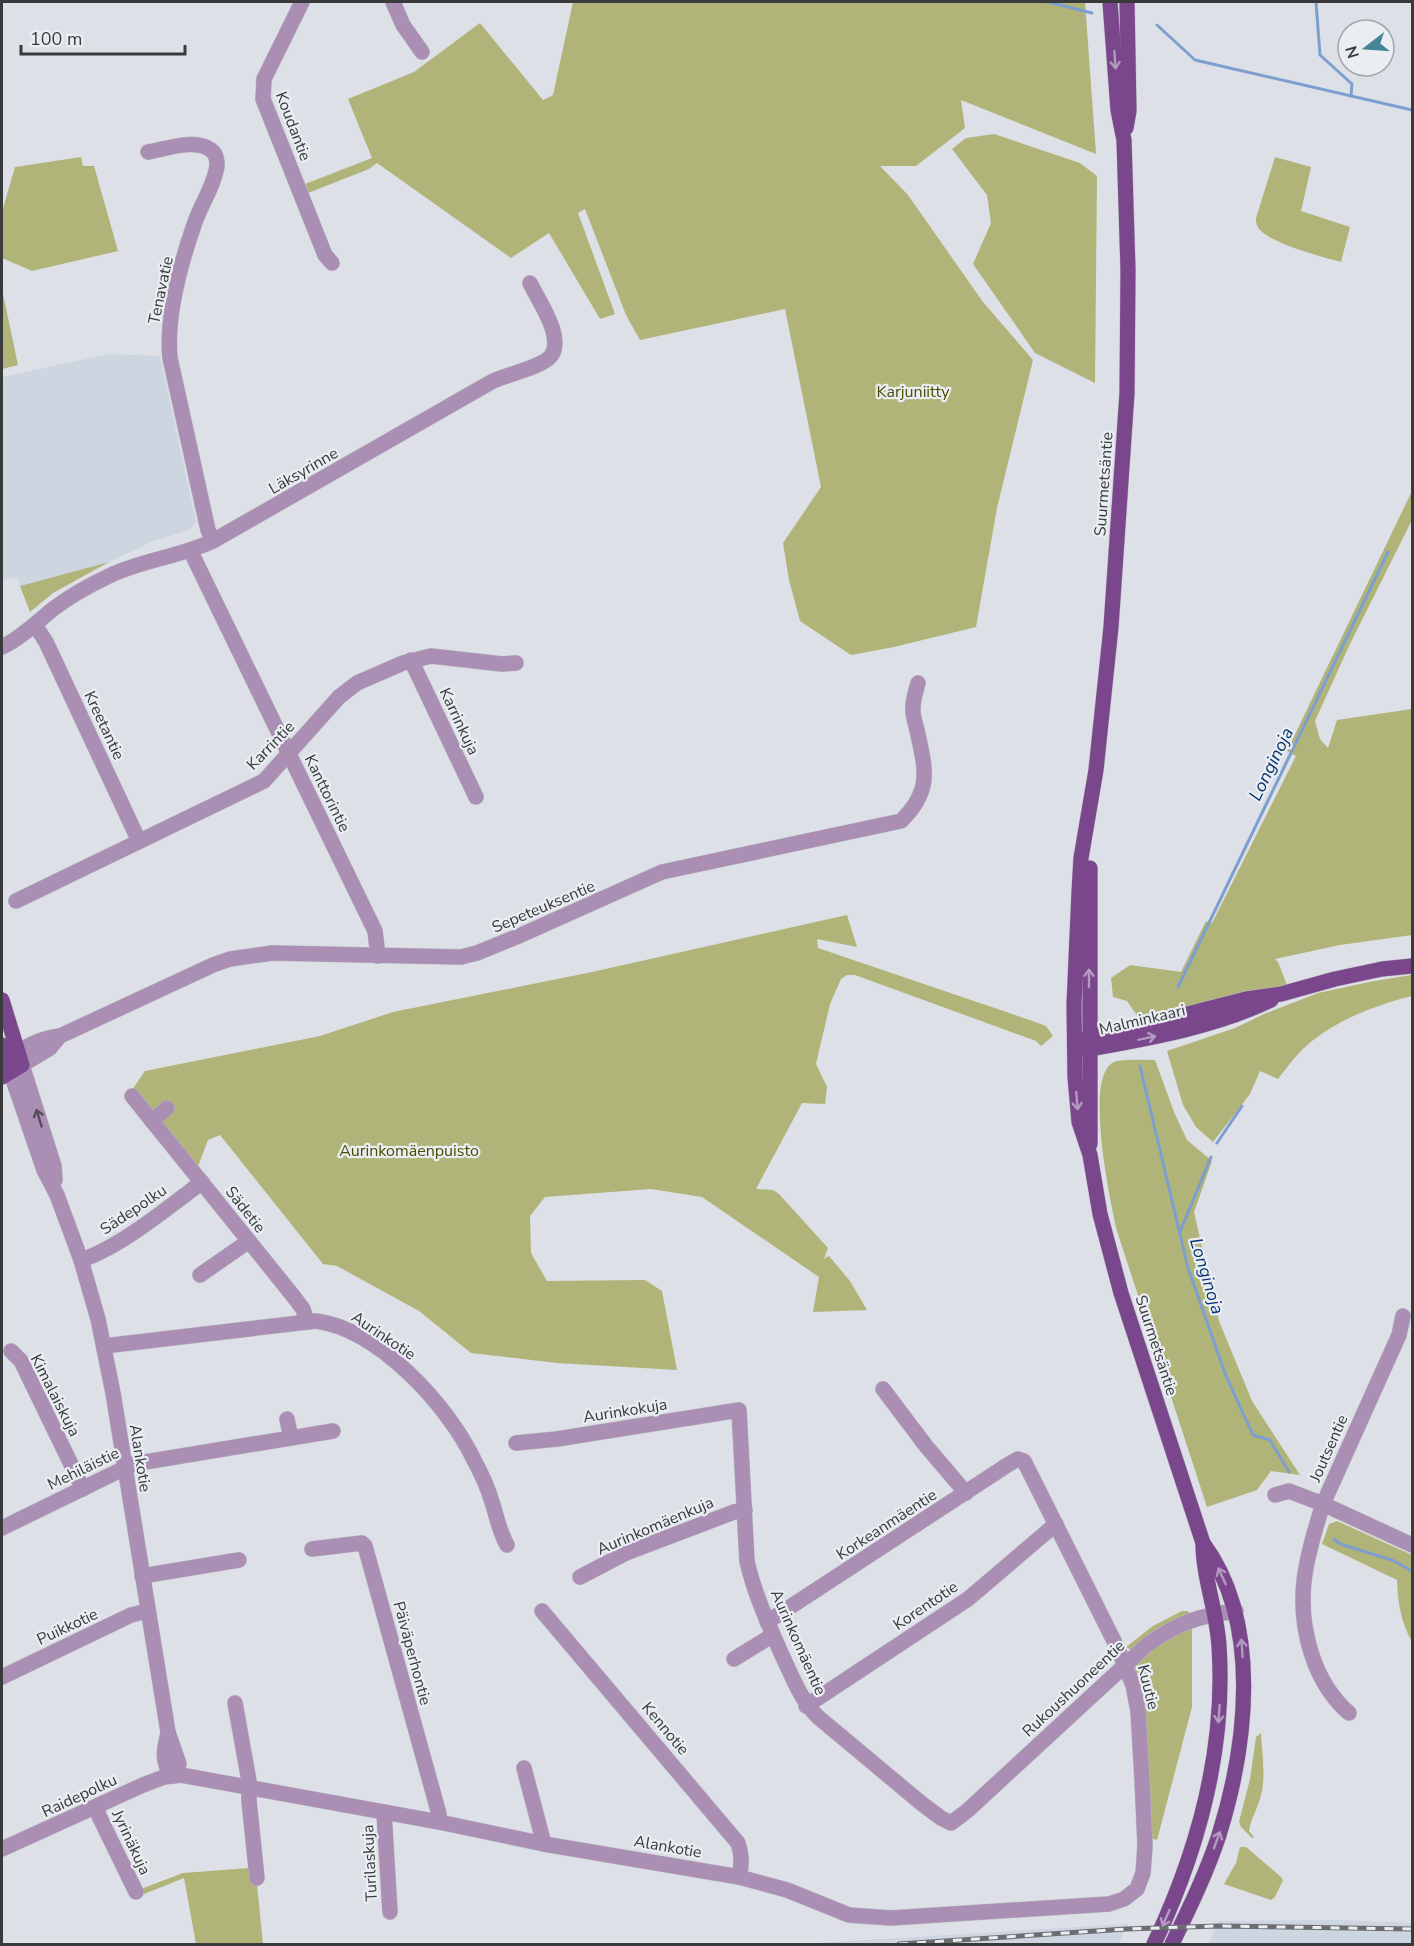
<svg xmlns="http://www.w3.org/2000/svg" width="1414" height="1946" viewBox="0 0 1414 1946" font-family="'Nunito Sans',sans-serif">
<rect width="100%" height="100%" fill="#dde0e6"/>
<!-- built -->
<g fill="#cdd5e1">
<path d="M109,354L160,356L196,522L189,530L151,542L109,562L20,586L17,577L2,580V377Z"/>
<path d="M1341,1920L1412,1923V1944H1208L1219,1921Z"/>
<path d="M1128,1924L1119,1944H803L833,1942Z"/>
</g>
<!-- green -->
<g fill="#b0b478">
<path d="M573,2H1085L1096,154L961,100L965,128L916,166H880L908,195L983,302L1033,360L997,508L976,627L894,647L851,655L800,621L789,580L783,543L821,487L785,309L640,340L626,315L585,209L578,213L615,314L600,319L549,233L511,258L377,163L369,169L308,193L305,184L372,158L348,99L414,72L480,23L543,100L553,95Z"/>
<path d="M994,134L1080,163L1097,176L1095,383L1035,353L973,264L991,223L987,195L952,149L966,138Z"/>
<path d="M81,157L83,166H94L118,251L32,271L2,258V212L15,167Z"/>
<path d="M1275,157L1311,167L1301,211L1350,227L1341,262C1323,257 1267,243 1258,227C1256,224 1256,221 1256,218Z"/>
<path d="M2,289L18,365L2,369Z"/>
<path d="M1412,491V520L1349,646L1315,721L1320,739L1328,748L1337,720L1412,709V935L1340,945L1275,959L1278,962L1287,985L1141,1021L1127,1001L1113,997L1111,978L1130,965L1181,972L1206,921L1212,923L1296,756L1287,751Z"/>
<path d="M109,562L53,593L30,612L20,586Z"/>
<path d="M847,915L857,947L817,939L818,948L1030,1020L1046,1026L1053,1036L1041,1046L1036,1041L855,975H847L841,979L830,1004L816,1064L827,1087L825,1104L802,1103L756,1189L773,1190L779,1194L828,1248L824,1259L829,1256L850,1281L867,1310L813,1312L819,1277L702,1197L651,1189L545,1197L530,1216L531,1253L547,1281L645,1280L662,1291L677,1370L557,1363L471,1353L419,1311L337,1266L323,1264L220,1135L208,1140L197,1169L154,1112L132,1090L145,1071L320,1036L393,1012L592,972Z"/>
<path d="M1412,975V996C1377,1005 1341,1018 1312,1041C1298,1052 1288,1066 1278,1079L1260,1071L1250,1094L1213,1142L1196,1127L1183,1105L1167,1051L1235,1028L1264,1014L1318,993L1374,981Z"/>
<path d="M1155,1060L1174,1112L1187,1140L1212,1161L1194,1212L1219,1321L1252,1401L1300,1475L1271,1471L1257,1490L1207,1507L1117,1231C1111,1205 1083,1075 1114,1062C1123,1059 1145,1060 1155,1060Z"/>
<path d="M1337,1521L1412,1555V1642C1401,1622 1398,1604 1397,1580L1322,1544L1329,1524Z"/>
<path d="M1182,1611H1188L1191,1615L1131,1650L1126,1647L1153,1626Z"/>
<path d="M1192,1625V1707L1157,1840L1151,1838L1135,1666C1140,1649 1176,1634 1192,1625Z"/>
<path d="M1261,1733C1262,1753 1266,1776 1261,1795C1258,1808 1251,1818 1249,1831L1254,1837L1252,1838L1241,1827L1239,1822L1250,1779L1256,1737Z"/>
<path d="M1240,1847H1246L1281,1877L1283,1880L1275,1897L1271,1900L1224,1884L1236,1863Z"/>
<path d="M250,1868L257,1884L263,1944H196L184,1878L144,1894L141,1889L183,1873Z"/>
</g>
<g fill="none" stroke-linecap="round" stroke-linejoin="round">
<!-- stream -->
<g stroke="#7d9fd0" stroke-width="3">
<path d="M1048,2L1092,13"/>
<path d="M1316,2L1320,55L1352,84L1351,96"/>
<path d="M1157,25L1195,60L1412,110"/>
<path d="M1178,987L1388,552"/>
<path d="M1140,1066L1188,1268L1226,1376L1253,1435L1270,1440L1289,1472"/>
<path d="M1217,1143L1242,1106"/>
<path d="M1180,1232L1211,1157"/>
<path d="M1334,1539L1340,1544L1392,1560L1412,1571"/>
</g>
<defs>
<g id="minor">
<path d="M302,2L264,79L263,99L325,255L332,263"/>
<path d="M393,2L403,25L422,52"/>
<path d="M148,152C166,149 195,138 211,150C217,154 218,164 216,171C212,189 201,205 195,222C181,262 166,317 170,358L208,530L213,541"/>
<path d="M191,552L375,931L378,956"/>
<path d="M35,625L46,642L139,841"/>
<path d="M2,647C21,638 37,622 53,609C70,596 90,585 109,576C142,560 179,557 213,541L493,381C506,375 541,367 550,357C566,339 538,300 530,283"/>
<path d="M411,660L476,797"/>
<path d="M16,901L264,781L339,697L357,683L403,663L431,656L502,664L516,663"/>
<path d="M132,1096L294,1297L303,1309L307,1322"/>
<path d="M152,1121L167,1108"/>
<path d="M55,1180L54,1166L22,1065L50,1048L60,1036"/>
<path d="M81,1260C119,1248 169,1207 202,1182"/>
<path d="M200,1275L249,1241"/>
<path d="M1403,1316L1399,1335L1323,1504L1412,1545"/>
<path d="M104,1346L316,1321C378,1329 448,1405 474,1460C481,1473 488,1488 492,1502C497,1517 499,1531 507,1545"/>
<path d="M11,1351L21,1361L83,1489"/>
<path d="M883,1389L926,1446L966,1493"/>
<path d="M287,1419L291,1438"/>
<path d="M516,1443L557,1439L739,1410L747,1561C754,1593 768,1623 781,1653C792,1676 800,1699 818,1717L921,1803L941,1818L951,1823L967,1811L1148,1644C1180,1622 1198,1616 1236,1611"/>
<path d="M1275,1495L1289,1491L1323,1504C1315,1529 1307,1555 1304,1581C1299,1627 1313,1682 1349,1713"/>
<path d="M2,1528L133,1464L333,1431"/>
<path d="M312,1549L362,1543L365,1546L439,1814V1822"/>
<path d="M142,1576L239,1560"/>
<path d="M580,1577L626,1553L734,1512L745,1510"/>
<path d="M542,1611L738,1843C742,1855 742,1864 739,1877"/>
<path d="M734,1659L773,1635"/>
<path d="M2,1677L131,1615L148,1611"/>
<path d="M235,1703L249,1781V1801L257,1878"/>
<path d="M806,1706L968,1599L1056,1524"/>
<path d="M168,1733C164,1750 161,1761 172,1776"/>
<path d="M524,1768L544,1844"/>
<path d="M172,1776L179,1764L168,1732L113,1393L98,1319L81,1260L57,1195L44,1170L6,1059C24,1048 39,1038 60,1036L213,965L230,959L272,953L461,957L477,953L521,935L662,872L901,821C933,790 925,768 917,730C915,722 912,714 913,707C913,699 916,691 918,683"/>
<path d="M97,1806L99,1816L136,1892"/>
<path d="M384,1812L390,1912"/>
<path d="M2,1849L143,1785L164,1777L181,1775L439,1822L544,1844L739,1877L787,1890L849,1915L891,1918L1109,1904L1124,1899L1137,1889L1143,1873L1145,1846L1142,1779L1138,1711L1133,1685L1118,1649L1024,1461L1018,1459L1009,1464L767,1622"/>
</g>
<g id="major">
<path d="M1110,2L1118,110L1124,140L1128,270L1127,393L1111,627L1096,770L1081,858L1079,892L1074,1005L1075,1077L1079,1122L1090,1155L1100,1214L1121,1293L1203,1543C1262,1623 1247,1745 1219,1835C1207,1872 1189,1909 1172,1944"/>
<path d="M1126,128L1129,111L1127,2"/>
<path d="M1090,868V1144"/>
<path d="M2,1000L22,1065L2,1077"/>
<path d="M2,1045L6,1059L2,1061"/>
<path d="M1075,1045L1090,1037L1152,1023L1246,999L1281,994L1335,979L1382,969L1412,966"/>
<path d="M1080,1047L1090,1049C1150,1038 1215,1027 1271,1000"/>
<path d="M1154,1944C1198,1851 1226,1750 1219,1646C1217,1611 1203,1578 1203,1543"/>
</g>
</defs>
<!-- minor casing -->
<use href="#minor" stroke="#b9bbc1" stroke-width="16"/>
<!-- major casing -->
<use href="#major" stroke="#b9bbc1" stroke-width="16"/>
<!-- minor -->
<use href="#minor" stroke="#aa8eb4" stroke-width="15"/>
<!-- major -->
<use href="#major" stroke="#7b478c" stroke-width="15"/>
<defs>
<path id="rail" d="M899,1944L1126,1929L1217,1926L1412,1929"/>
</defs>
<!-- rail casing -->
<use href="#rail" stroke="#6b6d70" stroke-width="5"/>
<!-- rail -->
<use href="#rail" stroke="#eaeef3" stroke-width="3" stroke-dasharray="9" stroke-linecap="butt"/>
</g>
<!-- one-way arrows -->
<defs><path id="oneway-shaft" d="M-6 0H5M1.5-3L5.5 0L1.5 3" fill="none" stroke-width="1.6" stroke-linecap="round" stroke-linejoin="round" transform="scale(1.5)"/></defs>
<g stroke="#b29ac0">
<use href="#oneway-shaft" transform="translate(1115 60) rotate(86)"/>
<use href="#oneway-shaft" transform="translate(1089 978) rotate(-90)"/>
<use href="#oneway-shaft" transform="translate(1147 1038) rotate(-12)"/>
<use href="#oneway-shaft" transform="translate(1077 1101) rotate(85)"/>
<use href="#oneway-shaft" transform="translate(1222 1576) rotate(-115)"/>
<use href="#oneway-shaft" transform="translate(1242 1648) rotate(-94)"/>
<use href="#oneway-shaft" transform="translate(1219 1714) rotate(94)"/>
<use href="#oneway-shaft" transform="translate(1217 1840) rotate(-70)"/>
<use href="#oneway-shaft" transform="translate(1166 1918) rotate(114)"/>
</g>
<use stroke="#544f5a" href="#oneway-shaft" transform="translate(39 1118) rotate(-107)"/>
<g text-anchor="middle" stroke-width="4.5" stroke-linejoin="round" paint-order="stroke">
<!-- street labels -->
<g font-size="16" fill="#383a3c" stroke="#eaeef3">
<text transform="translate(294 126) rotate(69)" y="6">Koudantie</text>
<text transform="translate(160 290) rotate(-78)" y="6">Tenavatie</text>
<text transform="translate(303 470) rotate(-30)" y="6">Läksyrinne</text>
<text transform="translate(1103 484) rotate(-86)" y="6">Suurmetsäntie</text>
<text transform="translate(460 721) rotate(65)" y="6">Karrinkuja</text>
<text transform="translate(105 725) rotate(65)" y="6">Kreetantie</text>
<text transform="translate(270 745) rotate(-46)" y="6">Karrintie</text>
<text transform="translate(328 793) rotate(64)" y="6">Kanttorintie</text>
<text transform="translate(543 906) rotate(-23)" y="6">Sepeteuksentie</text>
<text transform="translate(1142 1019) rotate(-13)" y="6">Malminkaari</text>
<text transform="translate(133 1209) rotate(-34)" y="6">Sädepolku</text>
<text transform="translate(246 1209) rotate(52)" y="6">Sädetie</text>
<text transform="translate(384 1335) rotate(34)" y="6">Aurinkotie</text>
<text transform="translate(1157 1345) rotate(72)" y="6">Suurmetsäntie</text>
<text transform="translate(56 1395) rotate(63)" y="6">Kimalaiskuja</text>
<text transform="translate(625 1410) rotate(-9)" y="6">Aurinkokuja</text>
<text transform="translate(1328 1448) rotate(-66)" y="6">Joutsentie</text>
<text transform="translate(141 1458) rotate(81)" y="6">Alankotie</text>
<text transform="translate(83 1468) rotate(-26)" y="6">Mehiläistie</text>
<text transform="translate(886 1524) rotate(-33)" y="6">Korkeanmäentie</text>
<text transform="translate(655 1525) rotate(-23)" y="6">Aurinkomäenkuja</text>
<text transform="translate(925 1605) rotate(-34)" y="6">Korentotie</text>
<text transform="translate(67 1626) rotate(-25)" y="6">Puikkotie</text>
<text transform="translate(799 1642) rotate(66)" y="6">Aurinkomäentie</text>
<text transform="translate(413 1653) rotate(75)" y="6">Päiväperhontie</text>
<text transform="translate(1149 1687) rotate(76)" y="6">Kuutie</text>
<text transform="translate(1073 1688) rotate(-43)" y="6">Rukoushuoneentie</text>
<text transform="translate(666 1728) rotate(50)" y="6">Kennotie</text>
<text transform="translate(79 1795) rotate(-25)" y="6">Raidepolku</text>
<text transform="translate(132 1842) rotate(65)" y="6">Jyrinäkuja</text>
<text transform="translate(668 1846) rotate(10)" y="6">Alankotie</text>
<text transform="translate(369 1863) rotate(-93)" y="6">Turilaskuja</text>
</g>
<!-- park labels -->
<g font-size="16" fill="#4b4d00" stroke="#eaeef3">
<text x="913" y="397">Karjuniitty</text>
<text x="409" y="1156">Aurinkomäenpuisto</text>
</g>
<!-- water labels -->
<g font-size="18" font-style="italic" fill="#07346e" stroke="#eaeef3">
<text transform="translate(1271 764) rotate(-64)" y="6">Longinoja</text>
<text transform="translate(1207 1276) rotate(73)" y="6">Longinoja</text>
</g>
</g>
<!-- border -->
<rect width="1414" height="1946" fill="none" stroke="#383a3c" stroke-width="6"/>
<!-- north arrow -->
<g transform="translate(1366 48) rotate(253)"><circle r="28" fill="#eaeef3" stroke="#a3a6aa" stroke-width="1.5"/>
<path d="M0-4.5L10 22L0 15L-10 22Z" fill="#438496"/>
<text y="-9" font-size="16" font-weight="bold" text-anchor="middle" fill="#383a3c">N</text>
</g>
<!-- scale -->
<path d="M21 45v9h164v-9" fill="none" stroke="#383a3c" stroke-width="3"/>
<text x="30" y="45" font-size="18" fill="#383a3c" stroke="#eaeef3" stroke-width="4.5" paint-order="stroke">100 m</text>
</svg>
